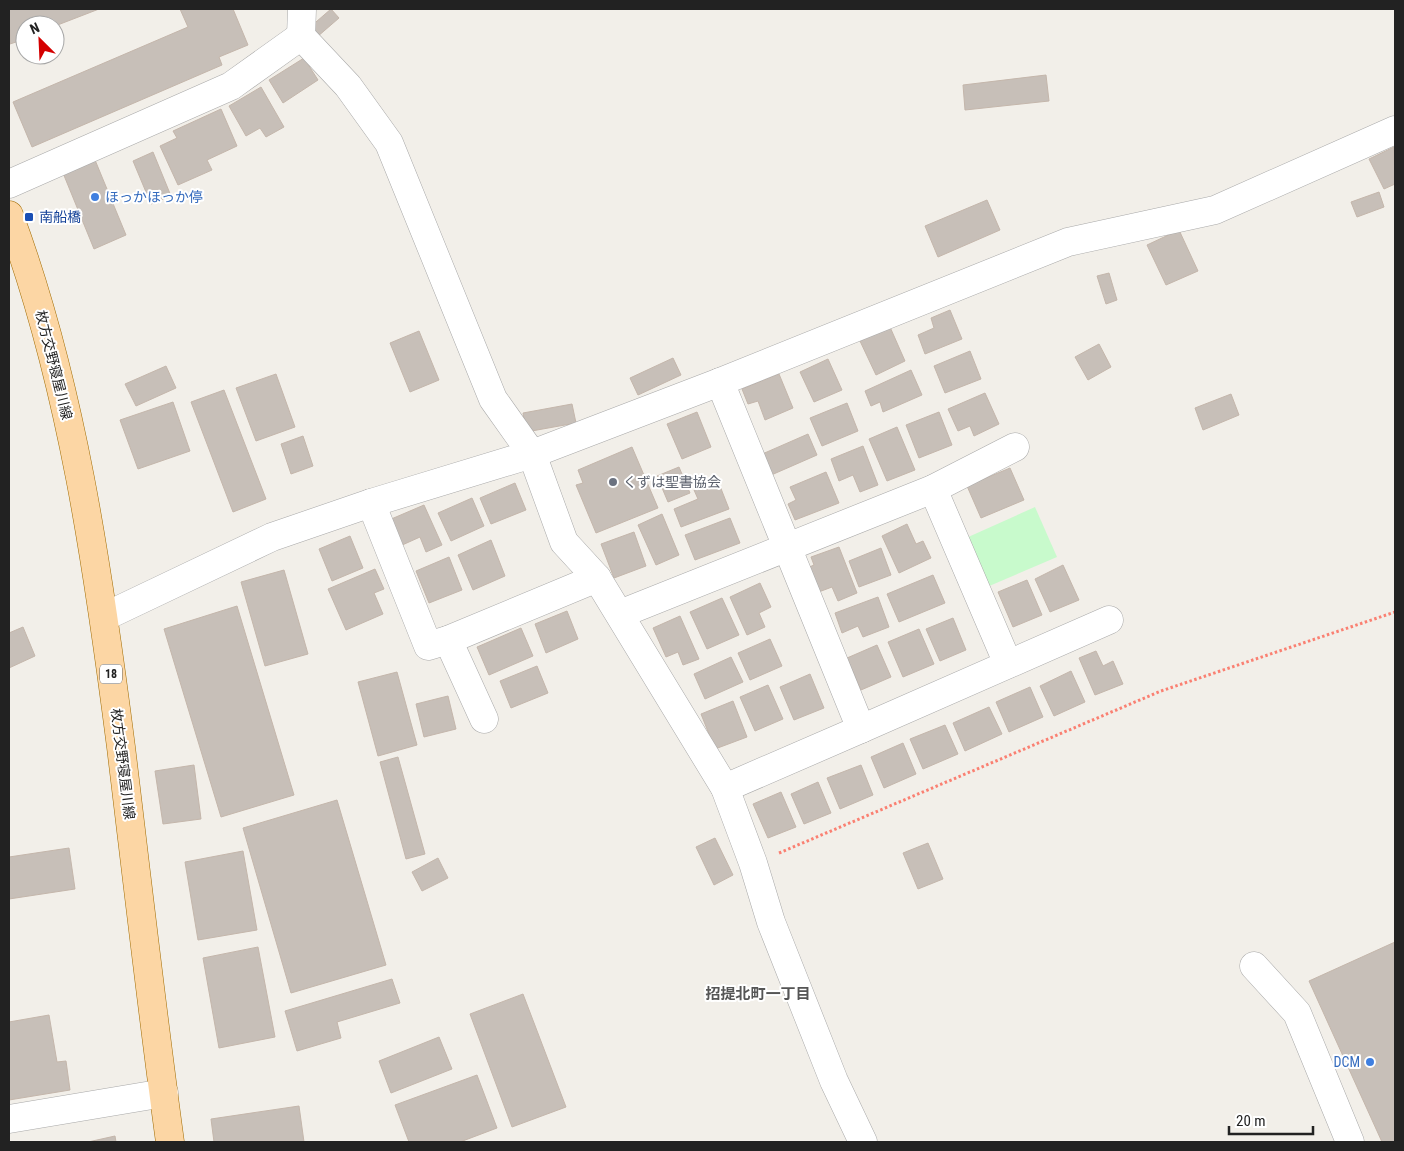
<svg xmlns="http://www.w3.org/2000/svg" width="1404" height="1151" viewBox="0 0 1404 1151" font-family="'Roboto Condensed','Noto Sans JP',sans-serif">
<rect width="100%" height="100%" fill="#f2efe9"/>
<!-- park -->
<path fill="#c8facc" d="M1035,507L1057,557L987,587L966,538Z"/>
<!-- building -->
<g fill="#c7bfb8" stroke="#c4b6ab">
<path d="M9,9H99L55,26L25,25V39L10,44Z"/>
<path d="M180,9H233L248,45L219,57L222,65L32,147L13,102L188,27Z"/>
<path d="M331,9L339,18L317,37L309,28Z"/>
<path d="M304,58L318,80L283,103L269,80Z"/>
<path d="M1046,75L1049,101L965,110L963,85Z"/>
<path d="M261,87L284,127L266,137L260,128L246,136L229,106Z"/>
<path d="M221,109L237,146L207,160L212,170L178,185L160,146L177,138L173,131Z"/>
<path d="M1394,147L1395,184L1384,189L1369,159Z"/>
<path d="M153,152L171,196L151,204L133,161Z"/>
<path d="M95,160L126,235L94,249L63,173Z"/>
<path d="M1379,192L1384,207L1357,217L1351,202Z"/>
<path d="M987,200L1000,230L938,257L925,226Z"/>
<path d="M1179,230L1198,271L1166,285L1147,245Z"/>
<path d="M1109,273L1117,300L1106,304L1097,276Z"/>
<path d="M950,310L962,339L925,354L918,335L934,328L931,318Z"/>
<path d="M890,327L905,361L876,375L860,341Z"/>
<path d="M419,331L439,380L410,392L390,343Z"/>
<path d="M1099,344L1111,367L1088,380L1075,357Z"/>
<path d="M970,351L981,379L945,393L934,366Z"/>
<path d="M673,358L681,375L638,395L630,378Z"/>
<path d="M828,359L842,390L814,402L800,372Z"/>
<path d="M166,366L176,388L136,406L125,384Z"/>
<path d="M911,370L922,395L883,412L880,402L871,406L865,391Z"/>
<path d="M276,374L295,427L256,441L236,388Z"/>
<path d="M779,374L793,408L765,420L758,401L748,404L742,389Z"/>
<path d="M224,390L266,499L233,512L191,402Z"/>
<path d="M985,393L999,424L974,436L970,426L958,431L948,409Z"/>
<path d="M1231,394L1239,415L1203,430L1195,408Z"/>
<path d="M173,402L190,451L138,469L120,420Z"/>
<path d="M847,403L858,431L822,446L810,418Z"/>
<path d="M572,404L576,423L526,432L523,413Z"/>
<path d="M697,412L711,447L682,459L667,424Z"/>
<path d="M939,412L952,445L919,458L906,425Z"/>
<path d="M897,427L915,470L887,481L869,439Z"/>
<path d="M808,434L817,455L769,476L760,455Z"/>
<path d="M303,436L313,466L291,474L281,444Z"/>
<path d="M863,446L878,485L860,492L853,475L839,481L831,459Z"/>
<path d="M632,447L658,508L596,533L576,485L583,483L578,470Z"/>
<path d="M679,467L690,493L668,502L657,476Z"/>
<path d="M1010,468L1024,500L981,518L967,486Z"/>
<path d="M826,472L839,503L795,520L788,504L796,500L790,487Z"/>
<path d="M718,481L729,509L681,527L674,509L698,499L694,490Z"/>
<path d="M515,483L526,510L491,524L480,498Z"/>
<path d="M472,498L484,526L451,541L438,513Z"/>
<path d="M424,505L442,545L426,552L420,537L400,546L389,520Z"/>
<path d="M662,514L679,555L656,565L638,525Z"/>
<path d="M730,518L740,543L695,560L685,535Z"/>
<path d="M907,524L916,544L923,541L931,558L899,573L882,536Z"/>
<path d="M634,532L646,566L614,578L601,544Z"/>
<path d="M350,536L363,568L332,581L319,549Z"/>
<path d="M491,540L505,576L473,590L458,555Z"/>
<path d="M839,547L857,593L838,601L832,587L816,593L807,568L814,565L811,557Z"/>
<path d="M881,548L891,575L859,587L849,561Z"/>
<path d="M449,557L462,590L429,603L416,571Z"/>
<path d="M1063,565L1079,600L1050,612L1035,579Z"/>
<path d="M375,569L384,589L374,593L383,614L346,630L328,589Z"/>
<path d="M284,570L308,654L265,666L241,582Z"/>
<path d="M933,575L945,603L899,622L887,594Z"/>
<path d="M1027,580L1042,615L1013,627L998,592Z"/>
<path d="M760,583L771,607L759,613L765,627L747,635L730,597Z"/>
<path d="M878,597L889,627L863,637L858,626L842,633L835,613Z"/>
<path d="M722,598L739,635L707,649L690,612Z"/>
<path d="M237,606L294,795L221,817L164,629Z"/>
<path d="M567,611L578,639L546,653L535,624Z"/>
<path d="M680,616L699,659L683,665L678,652L666,657L653,628Z"/>
<path d="M953,618L966,650L940,661L926,629Z"/>
<path d="M23,627L35,656L9,668V633Z"/>
<path d="M521,628L533,656L489,675L477,647Z"/>
<path d="M919,629L934,664L903,677L888,642Z"/>
<path d="M770,639L782,666L750,680L738,653Z"/>
<path d="M877,645L891,677L861,690L847,658Z"/>
<path d="M1096,651L1103,666L1113,661L1123,684L1095,695L1079,658Z"/>
<path d="M731,657L743,682L705,699L694,674Z"/>
<path d="M537,666L548,693L511,708L500,681Z"/>
<path d="M1071,671L1085,702L1054,716L1040,686Z"/>
<path d="M397,672L417,745L378,756L358,682Z"/>
<path d="M810,674L824,708L794,720L780,687Z"/>
<path d="M768,685L783,719L755,731L740,697Z"/>
<path d="M1030,687L1043,717L1009,732L996,702Z"/>
<path d="M448,696L456,729L424,737L416,704Z"/>
<path d="M733,701L747,737L715,749L701,714Z"/>
<path d="M989,707L1002,734L965,751L953,723Z"/>
<path d="M945,725L958,754L923,769L910,739Z"/>
<path d="M903,743L916,774L884,788L871,757Z"/>
<path d="M398,757L425,854L406,859L380,762Z"/>
<path d="M194,765L201,819L163,824L155,771Z"/>
<path d="M861,765L873,795L840,809L827,778Z"/>
<path d="M818,782L831,813L804,824L791,794Z"/>
<path d="M781,792L796,827L768,838L753,804Z"/>
<path d="M337,800L386,965L291,993L243,828Z"/>
<path d="M715,838L733,875L714,885L696,847Z"/>
<path d="M928,843L943,879L918,889L903,853Z"/>
<path d="M69,848L75,889L9,899V857Z"/>
<path d="M243,851L257,930L198,940L185,862Z"/>
<path d="M438,858L448,878L422,891L412,872Z"/>
<path d="M1395,942V1142H1382L1309,981Z"/>
<path d="M258,947L275,1037L219,1048L203,958Z"/>
<path d="M392,979L400,1003L337,1022L341,1038L297,1051L285,1011Z"/>
<path d="M523,994L566,1107L512,1127L470,1014Z"/>
<path d="M49,1015L57,1062L66,1061L70,1090L9,1100V1022Z"/>
<path d="M439,1037L452,1069L391,1093L379,1061Z"/>
<path d="M477,1075L497,1128L460,1142H409L395,1105Z"/>
<path d="M299,1106L304,1142H214L211,1119Z"/>
<path d="M115,1136L116,1142H88Z"/>
</g>
<g fill="none" stroke-linecap="round" stroke-linejoin="round">
<defs>
<g id="minor">
<path d="M302,9L301,36L348,86L389,143L493,399L532,454L564,542L597,578L725,788L753,863L771,922L834,1081L863,1142"/>
<path d="M9,184L231,86L301,36"/>
<path d="M720,382L861,729L725,788"/>
<path d="M933,489L1008,664"/>
<path d="M371,503L428,646L448,640L597,578"/>
<path d="M620,614L933,489L1015,447"/>
<path d="M104,617L272,537L371,503L532,454L720,382L1068,242L1215,210L1395,130"/>
<path d="M448,640L484,719"/>
<path d="M861,729L1109,620"/>
<path d="M1254,966L1297,1013L1350,1142"/>
<path d="M9,1119L164,1093"/>
</g>
<path id="major" d="M9,215C72,385 98,568 121,747C137,879 152,1011 170,1142"/>
</defs>
<!-- minor casing -->
<use href="#minor" stroke="#a9a9a9" stroke-width="29"/>
<!-- major casing -->
<use href="#major" stroke="#a06b00" stroke-width="29"/>
<!-- path -->
<path stroke="#fa8072" stroke-width="3" stroke-dasharray="2.5 2.5" stroke-linecap="butt" d="M779,853L1161,691L1395,612"/>
<!-- minor -->
<use href="#minor" stroke="#fff" stroke-width="28"/>
<!-- major -->
<use href="#major" stroke="#fcd6a4" stroke-width="28"/>
</g>
<!-- markers -->
<g fill="#3f7fe0" stroke="#fff" stroke-width="2">
<circle cx="95" cy="197" r="5"/>
<circle cx="1370" cy="1062" r="5"/>
</g>
<rect fill="#1a4fb4" stroke="#fff" stroke-width="2" x="24" y="212" width="10" height="10" rx="2.5"/>
<circle fill="#6b7280" stroke="#fff" stroke-width="2" cx="613" cy="482" r="5"/>
<g text-anchor="middle" stroke-width="4" stroke-linejoin="round" paint-order="stroke">
<!-- shield labels -->
<rect fill="#fff" stroke="#646464" stroke-width="1" x="100" y="664.5" width="22" height="19" rx="4"/>
<g font-size="12" font-weight="bold" fill="#222">
<text x="111" y="678">18</text>
</g>
<!-- shop labels -->
<g font-size="14" fill="#366cbe" stroke="#fff" text-anchor="start">
<text x="105" y="202">ほっかほっか停</text>
<text x="1360" y="1067" text-anchor="end">DCM</text>
</g>
<!-- transit labels -->
<g font-size="14" fill="#164399" stroke="#fff" text-anchor="start">
<text x="39" y="222">南船橋</text>
</g>
<!-- street labels -->
<g font-size="14" fill="#222" stroke="#fff">
<text transform="translate(54 365) rotate(76)" y="5">枚方交野寝屋川線</text>
<text transform="translate(123 764) rotate(83)" y="5">枚方交野寝屋川線</text>
</g>
<!-- worship labels -->
<g font-size="14" fill="#5b616d" stroke="#fff" text-anchor="start">
<text x="623" y="487">くずは聖書協会</text>
</g>
<!-- neighbourhood labels -->
<g font-size="15" font-weight="bold" fill="#555" stroke="#fff">
<text x="758" y="999">招提北町一丁目</text>
</g>
</g>
<!-- border -->
<rect width="1404" height="1151" fill="none" stroke="#222222" stroke-width="20"/>
<!-- north arrow -->
<g transform="translate(40 40) rotate(336)"><circle r="24" fill="#ffffff" stroke="#a7a7a7"/>
<path d="M0-4L9 19L0 12L-9 19Z" fill="#d40000"/>
<text y="-8" font-size="14" font-weight="bold" text-anchor="middle" fill="#222222">N</text>
</g>
<!-- scale -->
<path d="M1229 1126v8h84v-8" fill="none" stroke="#222222" stroke-width="2.5"/>
<text x="1236" y="1126" font-size="15" fill="#222222" stroke="#ffffff" stroke-width="4" paint-order="stroke">20 m</text>
</svg>
